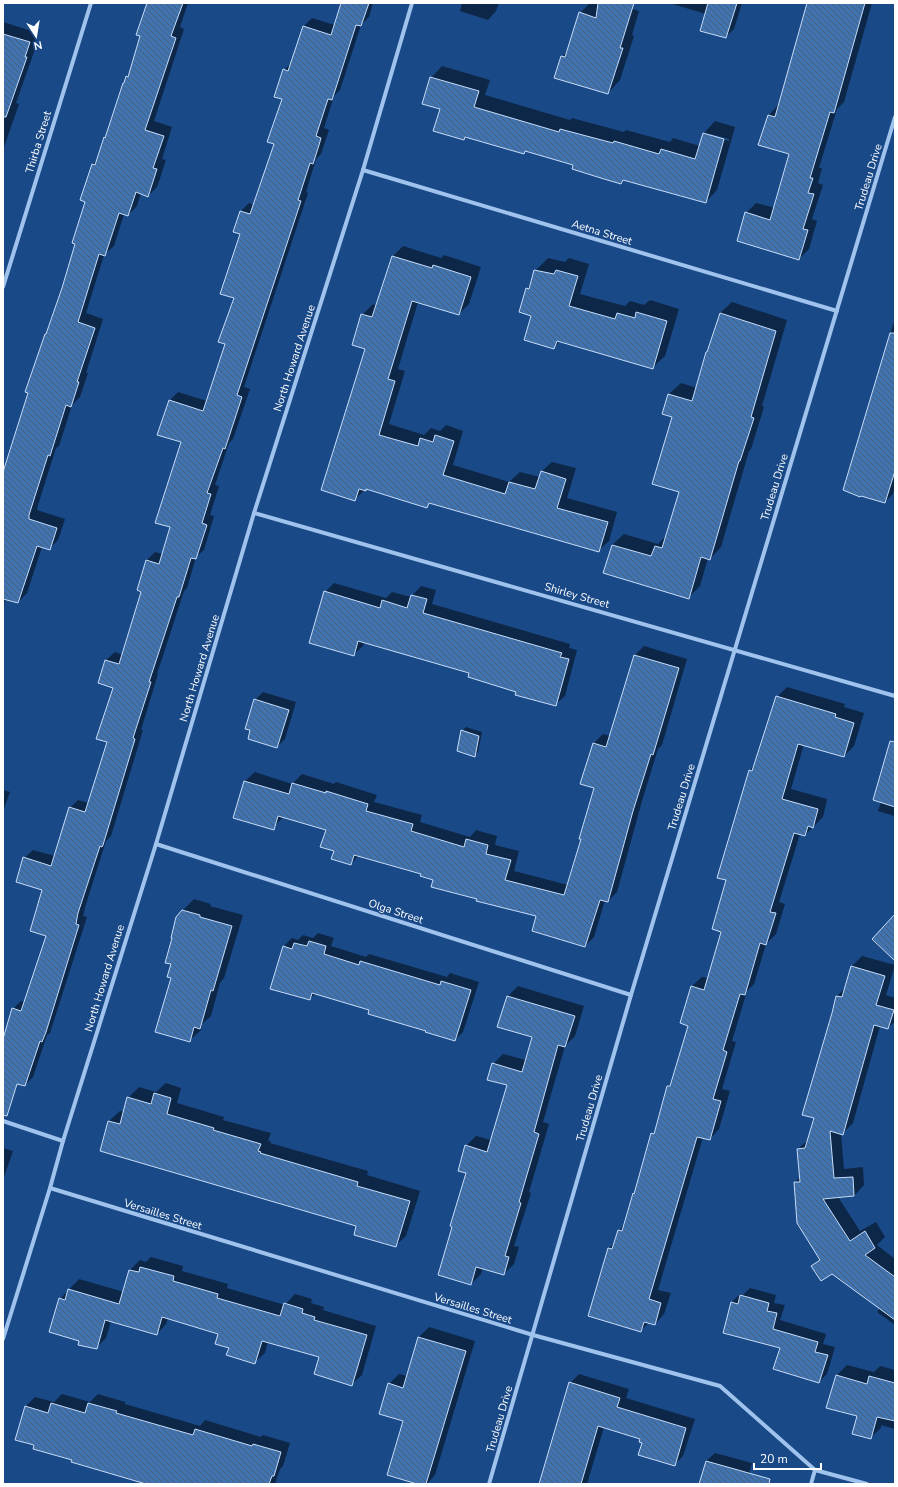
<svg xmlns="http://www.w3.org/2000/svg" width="898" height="1487" viewBox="0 0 898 1487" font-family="'Nunito Sans',sans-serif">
<defs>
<pattern id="building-back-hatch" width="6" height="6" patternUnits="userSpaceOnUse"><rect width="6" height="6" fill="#4173b1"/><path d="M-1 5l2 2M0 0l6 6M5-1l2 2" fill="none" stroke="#475e79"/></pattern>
</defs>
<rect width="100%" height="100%" fill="#194987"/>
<!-- shadow -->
<g fill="#0007" fill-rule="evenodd">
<path d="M148,3H188L180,27L184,29L154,121L172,127L162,159L166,160L157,187L148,196L141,193L137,206L128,215L124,214L114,246L104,255L86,313L103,319L86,373H88L80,397L72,405L59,446L56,448L38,505L37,510L65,519L58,540L49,549L42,547L27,593L18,602L6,598L3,607V475L46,334L48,332L77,243L86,201L81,200L93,164L98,159L127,76L130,74L142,35Z"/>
<path d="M342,3H373L369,17L361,25L340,90L334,96L324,128L329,130L321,154L316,159L306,192L308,193L244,387L250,389L233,439L229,443L215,485L219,486L210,515L214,516L204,550L196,557L187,588L184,591L157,674H158L141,730H143L111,836L106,841L86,904L83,916L87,917L50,1033L47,1035L33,1077L25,1085L19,1083L16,1086L3,1082V1042L13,1009L21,1001L25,1002L47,935L43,890L24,858L33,850L55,856L70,808L78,800L89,803L108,741L114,688L106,660L115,652L123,655L143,591L138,590L147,560L155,552L163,554L171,527L182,442L159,434L170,400L178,392L207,401L226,344L235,297L241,233V211L249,203L254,205L275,143L283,98L284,70L293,62L304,26L312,18L335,25Z"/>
<path d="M462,3H499L496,11L488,20L460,11Z"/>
<path d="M590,3H614L639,11L632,35L634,36L620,80L608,93L562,57L568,50L580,13Z"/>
<path d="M669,3H742L734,29L726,37L706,14Z"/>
<path d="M808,3H872L844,102L837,109L819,168H822L818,183L823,185L812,219L817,221L809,249L799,259L746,213L756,203L775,208L790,154L760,145L769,115L778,105Z"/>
<path d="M3,22L38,33L33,48L35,49L16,103L19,104L3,150Z"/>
<path d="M442,66L490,80L485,95L570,120L572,118L624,132L626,130L670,142L673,138L700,146L704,133L715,121L735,127L717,190L706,202L625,179L621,182L574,164L526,150L523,153L467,136L464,139L441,108L431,78ZM710,134L729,139V141L710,136Z"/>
<path d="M403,246L441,258L444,255L481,267L469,304L459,314L418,302L398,369L405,371L389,424L424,435L431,428L440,431L446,425L463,431L453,465L509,482L520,472L540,477L541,472L552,462L576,468L567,498L617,512L609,541L598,551L431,502L427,506L367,488L355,499L366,348L362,315L373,304L377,306L393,256Z"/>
<path d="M548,258L565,262L569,258L589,264L580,294L625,306L630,301L644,305L650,300L679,309L665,356L652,368L560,341L554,347L533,316L527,289L531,284L535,271Z"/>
<path d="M732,302L787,320L762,406L764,407L751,449L749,451L721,547L710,559L708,558L700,586L689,597L604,572L612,545L624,534L658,544L667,535L680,491L673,416L664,413L669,394L681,383L697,388L720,313Z"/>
<path d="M895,318V487L893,494L885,502L844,490Z"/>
<path d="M334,583L386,598L392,592L411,597L421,586L436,590L432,604L570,644L569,648L577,650L565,696L555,705L470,672L364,642L363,646L353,655L325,592Z"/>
<path d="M644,646L687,659L662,745L658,749L642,801L617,892L608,901L605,900L594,937L585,946L537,915L478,898L422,873L359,855L351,864L335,851L327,830L283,817L273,828L234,817L245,781L255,772L292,784L302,774L334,784L336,782L377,795L374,802L422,815L420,822L470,837L476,830L497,836L495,845L519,851L514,871L568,885L595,788L594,743L603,734L610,736L635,655Z"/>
<path d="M787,687L845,704L844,707L864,713L854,746L844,756L804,744L791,789L827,799L823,817L805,835L800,834L779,902L785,904L776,934L766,944L754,984L747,991L732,1041L736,1042L722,1089L730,1091L719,1129L710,1139L703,1137L658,1290L671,1293L664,1314L655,1324L649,1322L641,1331L609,1248L615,1243L619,1231L624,1225L634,1194L636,1192L652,1134L655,1131L668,1086L673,1081L689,1025L692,986L702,977L708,978L722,931L728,880L750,770L756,764L777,697Z"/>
<path d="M263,692L296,702L285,739L277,747L255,700Z"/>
<path d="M466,727L482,732L478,752L474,756L462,731Z"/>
<path d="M895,761V814L894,816L878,811Z"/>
<path d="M3,790L10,792L3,811Z"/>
<path d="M194,899L211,904L210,906L243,915L224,978L220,983L211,1016L202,1024L201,1030L189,1041L172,978V964L183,910Z"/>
<path d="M318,933L334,938L331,946L366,957L369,954L447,977L450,973L479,982L463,1032L455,1040L370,1009L316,993L310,999L284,946L292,938L298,940L303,935L313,938Z"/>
<path d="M862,956L895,965L886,995L895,998V1021L888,1028L880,1026L853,1123L842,1134L841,1133L844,1169L863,1167L864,1185L854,1196L838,1197L860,1231L876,1222L885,1237L877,1245L895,1259V1325L877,1312L880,1308L832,1273L812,1266L820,1259L795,1182L800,1177L798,1149L809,1139L815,1117L837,996L845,988L851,967Z"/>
<path d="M518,986L584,1006L575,1036L565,1046L543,1122L549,1124L529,1192L531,1193L514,1246L519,1247L514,1264L504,1274L483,1268L481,1274L471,1284L466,1146L476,1136L491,1140L508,1084L493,1064L503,1054L526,1060L533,1036L499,1026L508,996Z"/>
<path d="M166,1083L181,1088L177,1103L224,1117L223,1120L271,1133L268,1141H271L270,1143L368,1171L367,1175L420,1191L406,1236L395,1246L358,1226L109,1121L120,1111L124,1112L128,1098L139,1087L156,1092Z"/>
<path d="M3,1148L13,1151L3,1180Z"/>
<path d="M151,1257L183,1266L182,1271L228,1284L227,1288L285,1305L295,1294L312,1299L311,1303L324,1307L323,1310L376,1326L362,1375L352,1384L320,1356L268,1341L265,1353L255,1362L230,1347L219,1333L168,1318L166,1324L157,1334L111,1321L106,1338L96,1348L81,1341L60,1299L79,1279L124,1292L130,1270L140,1260L146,1262Z"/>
<path d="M750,1288L776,1295L774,1303L785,1305L780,1320L826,1334L823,1344L835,1347L827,1374L819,1382L781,1348L724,1333L732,1302L740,1294L743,1295Z"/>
<path d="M429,1327L475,1341L435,1475L427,1484H421L404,1421L389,1384L399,1374L407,1376L419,1337Z"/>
<path d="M847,1365L874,1372L880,1366L895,1370V1429L881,1425V1428L870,1438L837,1375Z"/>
<path d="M579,1374L629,1389L626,1398L695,1419L683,1456L674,1465L644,1442L642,1438L604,1427L587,1484H540L570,1383Z"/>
<path d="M62,1394L90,1402L98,1394L125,1402V1404L200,1426L205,1420L261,1437L263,1435L290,1443L283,1466L280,1469L275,1484H148L73,1459L35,1444L16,1439L26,1406L35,1397L54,1402Z"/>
<path d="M715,1453L752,1463L746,1484H700L706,1461Z"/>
</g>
<!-- building -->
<g fill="url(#building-back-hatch)" stroke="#c6ddf9">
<path d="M147,3H183L171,36L176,38L145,130L164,136L153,168L157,169L148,197L136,192L128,216L119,213L105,256L99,254L78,322L95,328L77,382H79L71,407L66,405L50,456L48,455L29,515V519L57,528L50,550L37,546L18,603L3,599V472L28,393L25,392L45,334H46L62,288L75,244L72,243L85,202L80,200L92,164L95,165L104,137L105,138L123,83H124L126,76L128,77L140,36L136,35Z"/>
<path d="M341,3H369L361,26L356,25L332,100L328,99L316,136L321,138L319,145L313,164L310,163L298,200L301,201L237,395L242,397L225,449L223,448L207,493L211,494L202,523L207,525L196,559L191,558L179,597H177L149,682H151L133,738L135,739L103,845L102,847L100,846L78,913L76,924L79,925L46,1032L42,1042L40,1041L25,1086L17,1084L7,1116L3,1115V1039L12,1008L21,1011L46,936L30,931L42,890L16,882L23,857L51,866L69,807L85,812L107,742L96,739L113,688L98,683L105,660L119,664L141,592L137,590L146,560L159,564L170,527L155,523L181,442L157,435L169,400L203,411L225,344L218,342L234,298L220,294L240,234L233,232L240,211L250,214L274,144L267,142L282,99L274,97L283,69L288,71L303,26L331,35Z"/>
<path d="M598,3H634L620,48H623L608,94L554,78L561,56L565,57L579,12L596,18Z"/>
<path d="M708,3H737L726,38L700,31Z"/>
<path d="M807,3H865L834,113L830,112L810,178H813L808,193L814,194L803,229L808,230L799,260L737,241L745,212L770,220L789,154L758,145L768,115L775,117Z"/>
<path d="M3,34L30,42L25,57H27L6,117H3Z"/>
<path d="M430,77L479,91L474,107L559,132L560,129L613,143L614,141L659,154L661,149L695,159L703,133L724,139L706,203L623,180L621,184L604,179L572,169L573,165L525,151L524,154L465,137L464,140L433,131L440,109L422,104Z"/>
<path d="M392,256L432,268L433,265L471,277L459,315L412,301L388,379L395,381L379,435L418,446L420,438L433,442L435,435L454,441L443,475L505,494L509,482L535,489L541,471L566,479L557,508L608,522L599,552L429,503L427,508L366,489V491L359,489L355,501L321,490L365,349L352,345L361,314L372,317Z"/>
<path d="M534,270L554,274L556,270L578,276L569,306L615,319L617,313L635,318L636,312L667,321L653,369L557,341L554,349L524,340L531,316L519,312L526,288L529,289Z"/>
<path d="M720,313L776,331L751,417L754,418L740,461H739L710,560L701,557L689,599L603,573L612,545L651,556L655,546L662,548L679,492L652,484L672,417L662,414L668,394L692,401L706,352H707Z"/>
<path d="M890,333H895V471L885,503L861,496L860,497L843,490Z"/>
<path d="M324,591L380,608L382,600L407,608L411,595L427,599L423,613L562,653L560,657L569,659L556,706L515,695L516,692L468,677L469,673L358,641L354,656L309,643Z"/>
<path d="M634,655L679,668L653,755L651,754L633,811L608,902L600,900L585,947L532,931L536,916L476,901L477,899L431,887L433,880L420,876L421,874L354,855L351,865L331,859L334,851L320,847L326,830L278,816L274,830L233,818L244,781L289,794L292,783L326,793V791L368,804L366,811L413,824L411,831L464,847L466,839L488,845L486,854L511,860L505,880L564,895L581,839H579L594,788L580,784L593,743L606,747Z"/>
<path d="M776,696L836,714L835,717L854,723L844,757L798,744L782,799L818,809L813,828L808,826L805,836L794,833L770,912L776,913L766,945L760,943L745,995L740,994L723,1050L727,1052L713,1099L721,1101L710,1140L697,1137L649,1299L661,1303L655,1325L644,1322L641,1332L588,1316L608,1248L612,1249L618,1230L622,1231L633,1193L634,1194L651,1133L654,1134L667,1086H670L688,1026L680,1023L691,986L704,990L721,932L712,929L726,880L717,878L749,770L752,771Z"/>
<path d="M254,699L289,710L277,748L248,739L250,730L245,729Z"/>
<path d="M461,730L479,736L475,757L457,751Z"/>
<path d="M890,741L895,742V807L873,800Z"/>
<path d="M182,910L200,915V917L232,926L213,991L211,990L200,1029L194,1027L190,1042L155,1032L171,978L167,977L171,964L165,963L172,938H171L176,917Z"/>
<path d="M895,914V961L872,939Z"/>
<path d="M309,941L326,946L324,954L359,965L360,961L440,985L441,981L471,990L455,1041L425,1032L426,1031L368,1014L369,1010L312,993L310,1000L270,989L283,946L292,949L294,943L307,946Z"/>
<path d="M851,966L885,976L876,1005L894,1010L888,1029L874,1025L843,1135L830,1131L834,1178L853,1177L854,1196L823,1199L850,1241L865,1231L875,1248L865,1255L895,1277V1320L832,1274L821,1281L811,1266L820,1260L797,1223L794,1182H800L797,1149L805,1148L814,1118L802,1115L832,1013L836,996L842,997Z"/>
<path d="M507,996L575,1016L565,1047L558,1045L534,1132L539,1134L519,1202L521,1203L505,1256L509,1257L504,1275L476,1267L471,1285L438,1275L452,1227L450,1226L466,1173L458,1171L465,1145L487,1152L507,1085L487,1080L492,1063L522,1072L532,1037L497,1027Z"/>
<path d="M154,1093L171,1098L167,1114L214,1128L213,1130L261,1144L258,1151L261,1152L260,1153L358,1182L357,1186L410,1201L396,1247L354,1235L356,1226L100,1151L108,1121L120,1124L127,1097L151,1104Z"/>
<path d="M140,1267L174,1276L173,1281L218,1294L217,1298L280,1316L284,1303L303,1309L302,1313L315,1317L314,1320L367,1335L352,1386L314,1374L319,1357L262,1341L255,1364L226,1355L229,1348L215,1344L218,1334L162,1317L157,1335L105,1320L97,1349L78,1345L79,1341L49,1332L59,1298L65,1300L68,1289L119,1304L129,1270L139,1272Z"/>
<path d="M740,1295L769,1303L767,1311L777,1313L773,1329L818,1342L815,1352L828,1355L819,1383L773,1369L780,1348L723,1333L731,1302L738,1304Z"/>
<path d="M418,1337L466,1351L426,1484H417L387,1475L403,1421L379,1414L388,1383L403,1388Z"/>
<path d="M836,1375L867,1384L869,1376L895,1383V1421L877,1417L871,1439L852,1434L857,1416L826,1408Z"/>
<path d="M569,1382L620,1398L617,1407L686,1428L675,1466L638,1455L642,1443L639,1442L640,1439L598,1426L581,1484H539Z"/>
<path d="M51,1403L85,1413L88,1403L117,1411L116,1413L193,1435L195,1429L252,1446L253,1444L281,1452L274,1476H272L269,1484H146L71,1462L72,1460L33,1449L34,1445L15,1440L25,1406L48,1413Z"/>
<path d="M706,1461L770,1479L769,1484H699Z"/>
</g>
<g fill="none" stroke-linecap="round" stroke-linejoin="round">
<!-- street -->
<g stroke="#a0c3ed" stroke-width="4">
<path d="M363,170L837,311"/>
<path d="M3,287L91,3"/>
<path d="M254,513L895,696"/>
<path d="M156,844L631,995"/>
<path d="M3,1121L63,1141"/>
<path d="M50,1188L533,1335L720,1386L815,1470L867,1484"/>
<path d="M3,1339L50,1188L63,1141L156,844L254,513L363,170L412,3"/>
<path d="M489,1484L631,995L895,117"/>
<path d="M811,1484L815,1470"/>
</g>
</g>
<g text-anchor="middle" stroke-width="3" stroke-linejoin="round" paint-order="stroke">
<!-- street labels -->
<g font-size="11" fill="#fff" stroke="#194987">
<text transform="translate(38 142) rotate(-73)" y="4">Thirba Street</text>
<text transform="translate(868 177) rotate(-73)" y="4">Trudeau Drive</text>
<text transform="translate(602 232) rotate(17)" y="4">Aetna Street</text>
<text transform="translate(294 358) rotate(-72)" y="4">North Howard Avenue</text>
<text transform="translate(774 487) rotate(-73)" y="4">Trudeau Drive</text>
<text transform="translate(577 595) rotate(16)" y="4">Shirley Street</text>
<text transform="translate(199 668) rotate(-73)" y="4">North Howard Avenue</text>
<text transform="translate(681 797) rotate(-73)" y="4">Trudeau Drive</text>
<text transform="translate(396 911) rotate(18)" y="4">Olga Street</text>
<text transform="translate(104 978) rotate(-73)" y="4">North Howard Avenue</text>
<text transform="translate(589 1108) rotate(-74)" y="4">Trudeau Drive</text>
<text transform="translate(163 1214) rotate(17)" y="4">Versailles Street</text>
<text transform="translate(473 1308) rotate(17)" y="4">Versailles Street</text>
<text transform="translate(499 1419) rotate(-74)" y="4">Trudeau Drive</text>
</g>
</g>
<!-- border -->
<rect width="898" height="1487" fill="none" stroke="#ffffff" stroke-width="8"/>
<!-- north arrow -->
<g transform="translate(36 36) rotate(168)" stroke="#194987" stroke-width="3" paint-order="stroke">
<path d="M0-3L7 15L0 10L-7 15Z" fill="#ffffff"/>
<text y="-6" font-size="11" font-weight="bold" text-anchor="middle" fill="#ffffff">N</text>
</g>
<!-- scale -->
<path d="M754 1463v6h67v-6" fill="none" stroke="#ffffff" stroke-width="2"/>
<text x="760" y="1463" font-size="12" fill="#ffffff" stroke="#194987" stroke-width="3" paint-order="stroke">20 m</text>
</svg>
